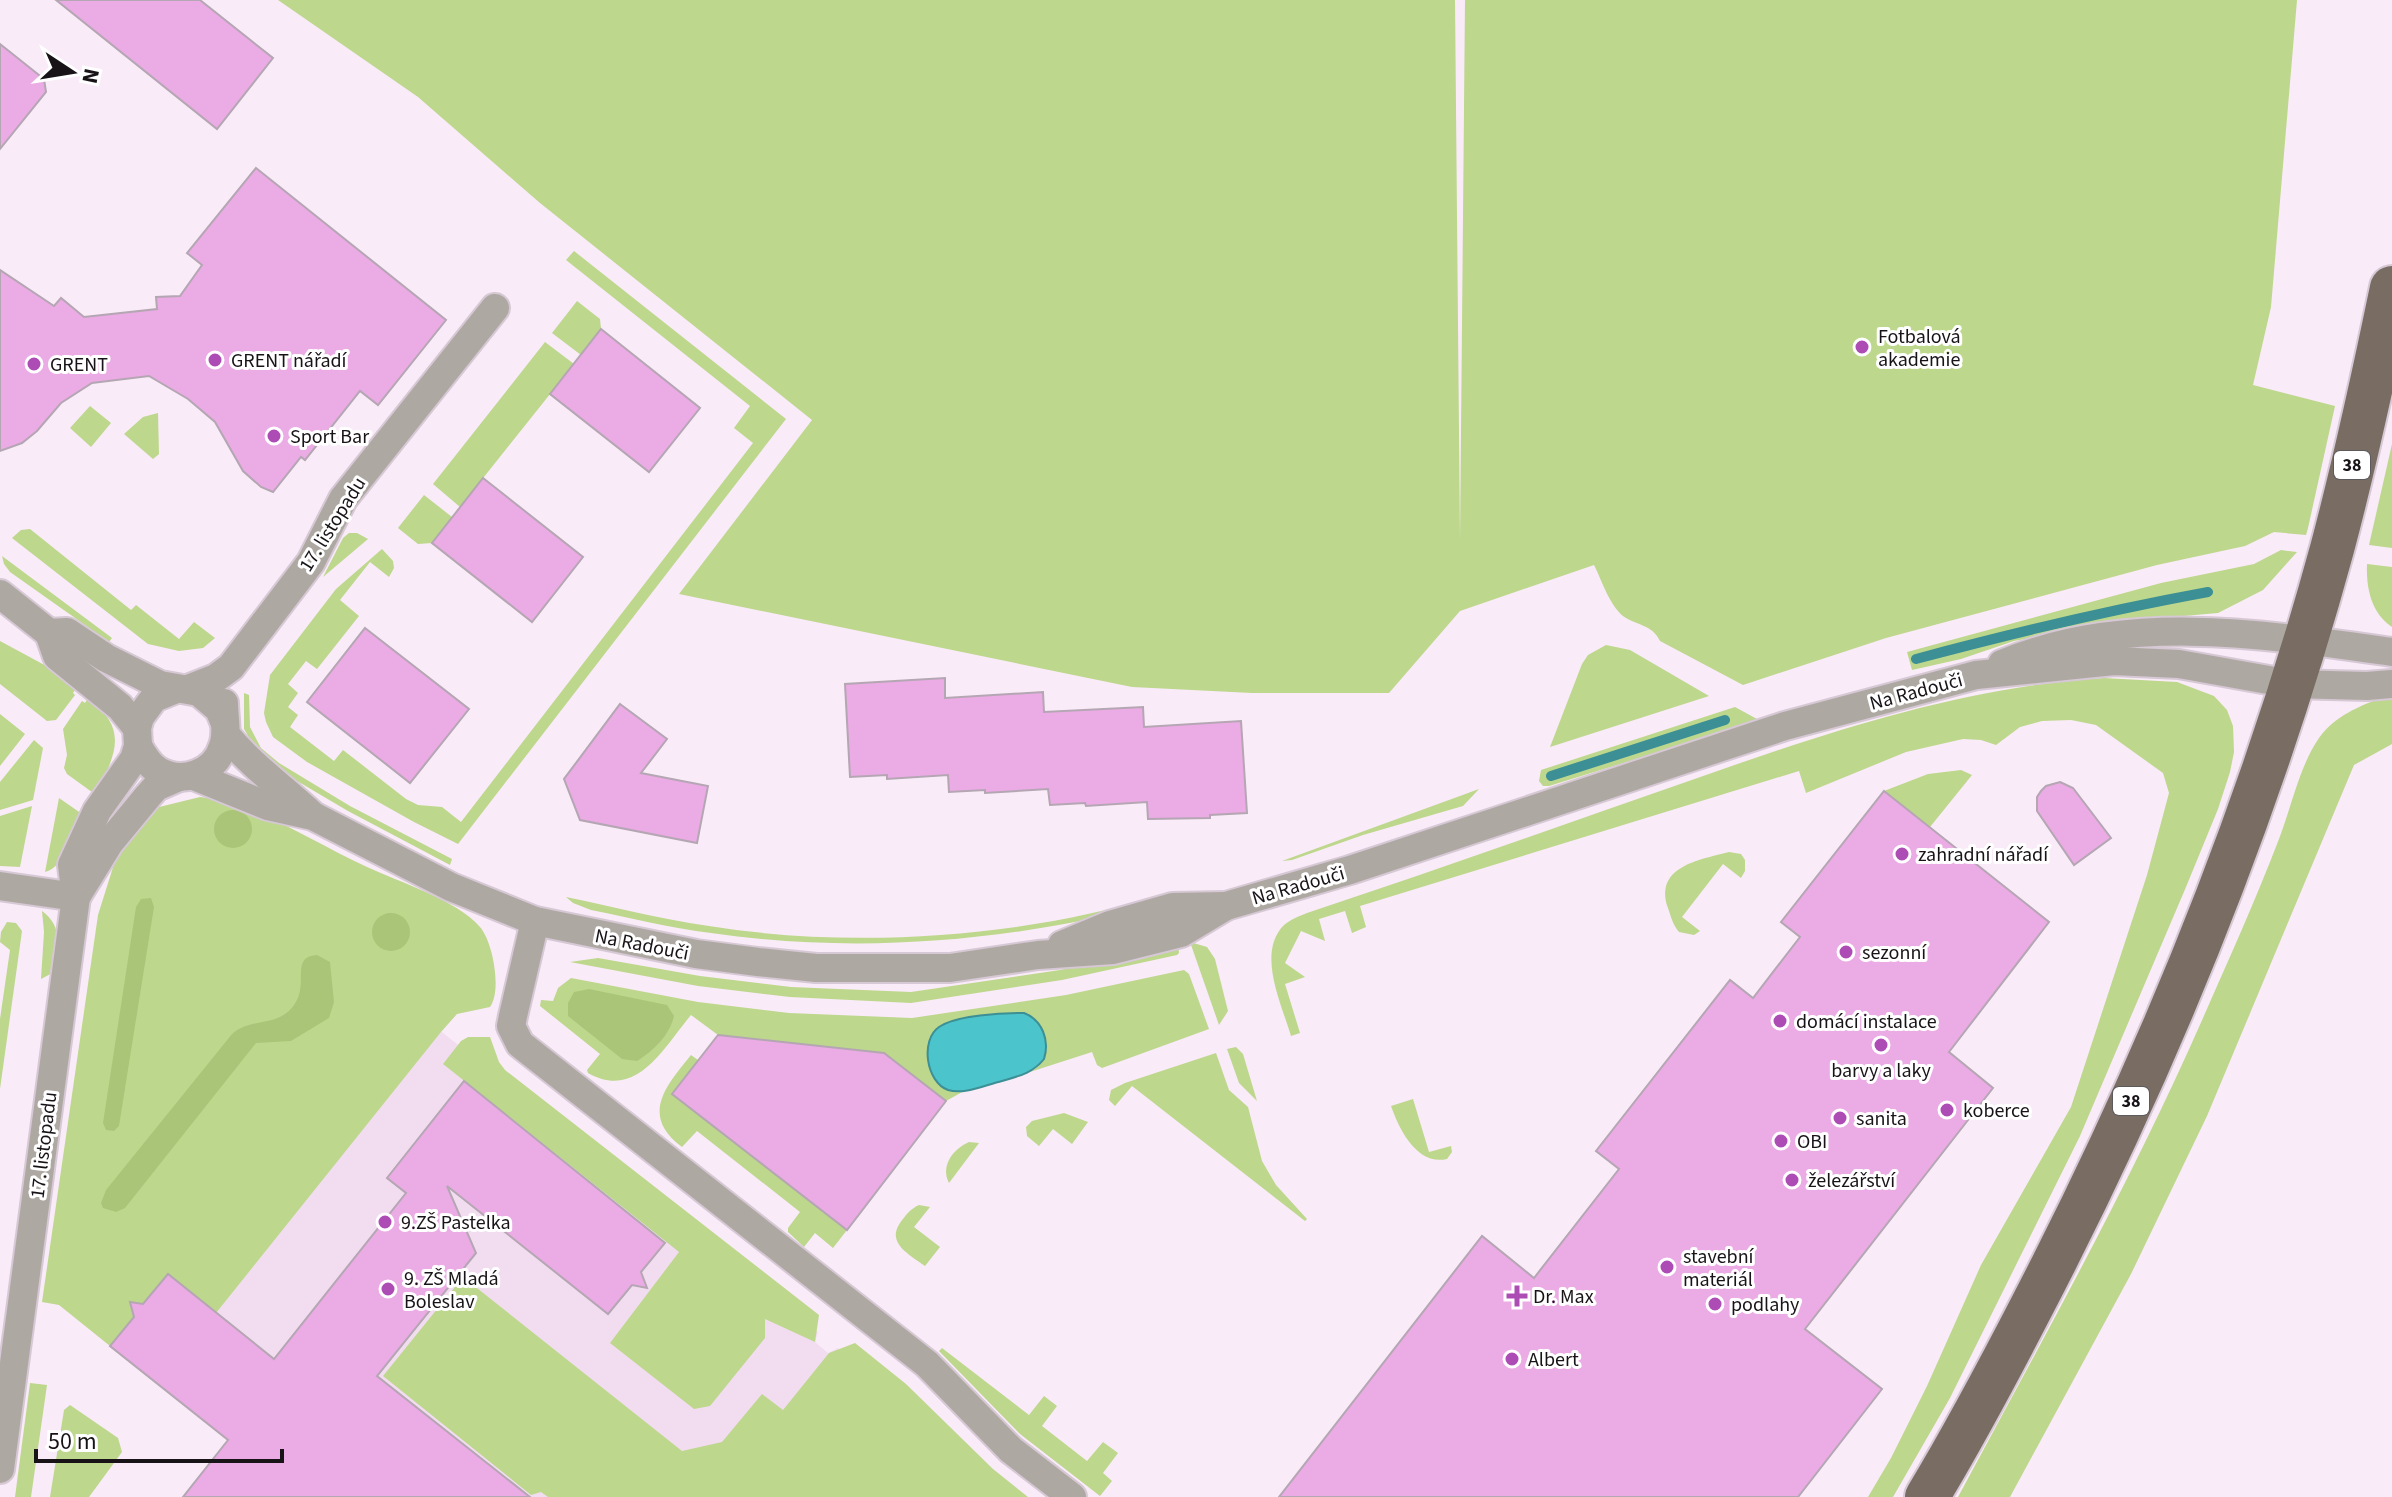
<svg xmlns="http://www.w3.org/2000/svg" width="2392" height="1497" viewBox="0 0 2392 1497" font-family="'Source Sans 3',sans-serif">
<rect width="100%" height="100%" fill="#faebf8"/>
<!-- built -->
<path fill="#f2ddf0" d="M314,930L818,1332L815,1342L828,1353L838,1348L1025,1497H183L228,1440L110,1346L154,1291Z"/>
<!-- green -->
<g fill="#bdd78c">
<path d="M278,0H1455L1460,541L1465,0H2297L2271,307L2253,385L2335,406L2308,528L2306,535L2274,532L2245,546L2157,565L1886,638L1743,685L1660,641C1652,624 1637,626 1623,616C1609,604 1602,581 1594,565L1460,611L1389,693H1252L1132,687L679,594L812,420L540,203L418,97Z"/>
<path d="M574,251L786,419L458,844L414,822L307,762L273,737L266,722L264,713L270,675L336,589L382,549L393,561L394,568L389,577L370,562L340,600L359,616L317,669L306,661L288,684L298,693L288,707L298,715L290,727L334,761L343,750L406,799L418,805L442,807L461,822L753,443L734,428L750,406L566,260Z"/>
<path d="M577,301L600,319L601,329L581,355L552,333Z"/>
<path d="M545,342L574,364L460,507L433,484Z"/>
<path d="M90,406L111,423L91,447L70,428Z"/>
<path d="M158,413L159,454L153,459L124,434L143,417Z"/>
<path d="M2392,444V548L2369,545Z"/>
<path d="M424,495L452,517L432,543L418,544L398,528Z"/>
<path d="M30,529L131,610L136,605L179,639L194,622L215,638L203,648L179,651L148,644L12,538L21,530Z"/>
<path d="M349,533H357L368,539L323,577L343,538Z"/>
<path d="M2281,550L2297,552L2263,590L2218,613L2115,622L2056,633L2014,641L1961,659L1912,670L1907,652L2161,583L2254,564Z"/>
<path d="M2,556L112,638L109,642L10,572L4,564Z"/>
<path d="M2367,564L2392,567V627C2371,613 2366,588 2367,564Z"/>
<path d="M0,641L50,668L76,688L73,693L75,695L56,720L47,721L0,684Z"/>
<path d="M1606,645L1630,650L1709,696L1550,747L1582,664L1588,655Z"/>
<path d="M2104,678L2177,682L2214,696L2227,710L2233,726L2234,752L2230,772L2218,809L2186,887L2080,1136L1950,1398L1893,1497H1868L1891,1458L1927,1386L1981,1265L2071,1107L2147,875L2169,793L2163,773L2096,725L2071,720L2042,721L2020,727L1996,745L1981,740L1963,739L1906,752L1806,793L1799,771L1360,906L1366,927L1352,933L1345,911L1319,919L1325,941L1301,931L1285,963L1305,977L1285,984L1300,1033L1291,1036C1282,1005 1256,953 1284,925C1290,920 1299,916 1307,913C1434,871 1560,826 1686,782C1822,734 1959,687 2104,678Z"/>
<path d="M244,693L249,695L250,727L261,748L279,763L350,806L452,859L450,865L348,811L275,768L257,751L244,729Z"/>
<path d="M2384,697H2392V744L2354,765L2207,1116L2131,1274L2010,1497H1958C2043,1339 2131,1182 2203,1018C2229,959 2256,899 2279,839C2291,808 2300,765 2319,738C2335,716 2359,706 2384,697Z"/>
<path d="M88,698C130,730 115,754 96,795L67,774L64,768L67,755L63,729L82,701L85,703Z"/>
<path d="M1735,707L1757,719L1756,722L1549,786H1543L1539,781L1541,770Z"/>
<path d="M0,714L25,734L0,766Z"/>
<path d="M34,740L43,748L33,800L0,810V782Z"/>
<path d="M1961,770L1972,775L1930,827L1884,791L1928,774Z"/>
<path d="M1479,789L1463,806L1363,835L1292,860L1282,861Z"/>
<path d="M200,797C216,799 232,801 247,807C288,825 327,848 367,867C399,882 457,900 480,927C493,942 502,991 490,1007L457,1014L441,1032L216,1313L136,1304L132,1309L134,1317L110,1346L59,1305L42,1302L98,915L120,845L155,808Z"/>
<path d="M59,798L82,814C72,832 66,867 45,872Z"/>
<path d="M32,806L20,867L0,866V816Z"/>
<path d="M1729,852L1741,854L1745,860V871L1741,878L1723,864L1682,917L1700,931L1694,935L1679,932C1673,925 1671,917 1668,908C1654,867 1698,860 1729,852Z"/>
<path d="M1160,895L1162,902C1015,941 862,955 711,933C671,928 631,918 591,910L573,903L566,897C614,907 661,919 709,926C851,949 1023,938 1160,895Z"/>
<path d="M42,911C64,927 57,947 56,971L41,979L44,932Z"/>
<path d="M7,922L16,923L22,931L0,1089V1019L10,950L0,942L1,932Z"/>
<path d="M1190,942L1207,947L1215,959L1228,1011L1219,1025Z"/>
<path d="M1178,944L1179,953L1177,955L1062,980L911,1003L790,997L698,986L570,962L598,958L700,976L791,987L911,992L1060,970Z"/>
<path d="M1184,970L1189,974L1209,1029L1102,1068L1097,1065L1092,1052L1030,1072L1039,1066L941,1086L950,1091H964L946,1101L884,1053L718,1035L691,1015C664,1047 637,1101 588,1073L587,1070L600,1054L540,1006L541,1000L553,1001L558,988L571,978L698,1002L789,1013L912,1018L1066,995Z"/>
<path d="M468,1037H490L499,1062L505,1070L819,1315L815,1342L765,1319V1338L710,1406L694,1409L610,1343L679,1252L443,1064L461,1041Z"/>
<path d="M1236,1047L1243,1054L1257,1101L1239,1083L1227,1049Z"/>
<path d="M1216,1053L1229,1090L1248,1107L1262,1161L1276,1185L1307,1219L1305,1221L1132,1086L1115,1106L1109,1100L1111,1090L1125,1083Z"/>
<path d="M691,1055L698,1060L673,1094L847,1230L833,1248L815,1233L804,1247L788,1232V1228L800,1212L697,1131L682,1147C639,1115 667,1085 691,1055Z"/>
<path d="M1413,1099L1429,1152L1451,1146L1452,1152L1447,1159C1417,1166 1399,1129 1391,1106Z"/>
<path d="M1064,1113L1088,1122L1072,1144L1053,1129L1039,1146L1027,1136L1026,1127L1032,1121Z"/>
<path d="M969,1142L979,1143L949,1183C940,1166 953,1149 969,1142Z"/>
<path d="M919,1205L930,1207L914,1227L940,1247L925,1266C910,1255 886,1243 900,1223C906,1215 910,1209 919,1205Z"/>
<path d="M463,1277L682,1451L722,1442L762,1394L783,1410L829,1353L855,1343L906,1384L993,1469L1028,1497H548L541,1492L531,1495L383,1376Z"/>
<path d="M942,1348L1029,1415L1044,1396L1057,1406L1042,1426L1087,1461L1103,1442L1118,1453L1103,1473L1112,1481L1100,1496L1020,1434L939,1351Z"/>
<path d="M30,1383L47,1385L31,1497H15Z"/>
<path d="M70,1405L118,1438L122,1452L89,1497H50L64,1410Z"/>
</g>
<!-- forest -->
<g fill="#abc578">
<circle cx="233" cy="829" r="19"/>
<path d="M151,898L154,907L119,1126L114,1131L106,1130L103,1123L136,907L141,899Z"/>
<circle cx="391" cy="932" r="19"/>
<path d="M317,955L330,962L334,1002L329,1018L291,1041L256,1043L125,1208L116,1212L103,1208L101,1203L106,1190L232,1034C251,1017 278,1028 294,1005C310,984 289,957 317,955Z"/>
<path d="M589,989L667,1005L674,1016C669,1036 654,1050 637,1061L622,1059L568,1016V1003L574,992Z"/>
</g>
<!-- water -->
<path fill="#4cc4cb" stroke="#3c8f95" stroke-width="2" d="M1024,1013C1042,1020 1050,1040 1044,1059C1033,1073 1019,1076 1002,1081C985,1085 964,1095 948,1090C926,1082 920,1040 939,1027C956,1015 1003,1013 1024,1013Z"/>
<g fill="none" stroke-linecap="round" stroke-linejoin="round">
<!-- stream -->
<g stroke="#3c8f95" stroke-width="10">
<path d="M1916,659C2013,633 2109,610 2208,592"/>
<path d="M1551,776L1725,720"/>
</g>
</g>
<!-- building -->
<g fill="#ebabe5" stroke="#b5a6b3" stroke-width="2">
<path d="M56,0H200L273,58L217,129Z"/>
<path d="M0,44L44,79L46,92L0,149Z"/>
<path d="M256,168L446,320L378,405L360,391L305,460L301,457L273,492L261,487L243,471L215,422L188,399L149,376L92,383L61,403L37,431L22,443L0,451V270L54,306L61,298L84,317L157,309L156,297L180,296L202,265L187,253Z"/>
<path d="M601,329L700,408L649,472L550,394Z"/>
<path d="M483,478L583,557L532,622L432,543Z"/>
<path d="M365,628L469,709L410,783L307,702Z"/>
<path d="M945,678V698L1043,692L1044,712L1143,707L1144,727L1241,721L1247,813L1210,815V818L1148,819L1147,802L1086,806L1085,803L1050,805L1048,789L985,793V790L949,792L948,775L887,779V775L850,777L845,684Z"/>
<path d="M620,704L667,739L641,773L708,786L697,843L580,820L564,779Z"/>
<path d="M2060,782L2073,788L2111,838L2074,865L2037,811V797L2041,791L2046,786Z"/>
<path d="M1884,791L2049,922L1949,1052L1993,1088L1805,1329L1882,1389L1798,1497H1279L1482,1236L1534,1278L1619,1169L1596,1151L1730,980L1753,998L1800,937L1781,922Z"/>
<path d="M718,1035L884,1053L946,1101L847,1230L672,1094Z"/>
<path d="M464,1081L665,1243L641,1272L647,1288L632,1285L608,1314L447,1186L476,1253L377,1376L530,1497H183L228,1440L110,1346L134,1317L130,1302L143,1304L168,1274L274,1359L406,1193L387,1178Z"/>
</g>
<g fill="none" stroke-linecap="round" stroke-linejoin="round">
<defs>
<g id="street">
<path d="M0,594L49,633"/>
<path d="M49,633L67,632L106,658L160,685L199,692L219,709L224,721"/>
<path d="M49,633L57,656L120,707L137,728"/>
<path d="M2002,664C2124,612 2265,634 2392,652"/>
<path d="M188,689L216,678L231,667L311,562L343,499L495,308"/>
<path d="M226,735C252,766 283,788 312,815"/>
<path d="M138,746C143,755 148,764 157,770C181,785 215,774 223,746C228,733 224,717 224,703"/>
<path d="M194,776L268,806L313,816L451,887L535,921L696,954L758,962L816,968H950L1038,955L1113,950L1181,933L1226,906L1350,870L1785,726L1976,675L2114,661L2179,664L2291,684L2367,686L2392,684"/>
<path d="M0,886L76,897"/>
<path d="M76,897L110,842L148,796L156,787L179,777"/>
<path d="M535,921L513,1016L511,1026L520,1044L927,1364L1011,1450L1072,1497"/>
<path d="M1062,945L1110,925L1173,907L1226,906"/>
<path d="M0,1469L76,897L72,865L97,811L134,759L138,746L137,728L140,717L154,698L176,689"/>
</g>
<path id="primary" d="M1927,1497C1965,1434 2000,1368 2034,1302C2158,1063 2261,809 2332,549C2355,463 2374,375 2392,288"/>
</defs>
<!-- street casing -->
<use href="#street" stroke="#d6c8d4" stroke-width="32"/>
<!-- primary casing -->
<use href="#primary" stroke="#d6c8d4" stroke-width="48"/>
<!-- street -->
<use href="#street" stroke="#aea8a2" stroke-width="28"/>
<!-- primary -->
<use href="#primary" stroke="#786c63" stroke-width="44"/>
</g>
<!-- markers -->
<g fill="#ac4cb4" stroke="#fff" stroke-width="3">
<circle cx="1862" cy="347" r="8"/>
<circle cx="215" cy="360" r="8"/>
<circle cx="34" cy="364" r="8"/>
<circle cx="274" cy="436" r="8"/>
<circle cx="1902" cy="854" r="8"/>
<circle cx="1846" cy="952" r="8"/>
<circle cx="1780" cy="1021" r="8"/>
<circle cx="1881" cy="1045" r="8"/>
<circle cx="1947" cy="1110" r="8"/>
<circle cx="1840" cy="1118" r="8"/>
<circle cx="1781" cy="1141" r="8"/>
<circle cx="1792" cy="1180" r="8"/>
<circle cx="385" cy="1222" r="8"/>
<circle cx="1667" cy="1267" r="8"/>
<circle cx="388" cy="1289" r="8"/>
<path d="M1513 1284h8v8h8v8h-8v8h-8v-8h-8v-8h8z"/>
<circle cx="1715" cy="1304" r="8"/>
<circle cx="1512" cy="1359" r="8"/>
</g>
<g text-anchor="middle" stroke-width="6" stroke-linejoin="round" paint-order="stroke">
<!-- shield labels -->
<g fill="#fff" stroke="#5d5a5d" stroke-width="2">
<rect x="2334" y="451" width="36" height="28" rx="6"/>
<rect x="2113" y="1087" width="36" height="28" rx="6"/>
</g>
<g font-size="18" font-weight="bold" fill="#181317">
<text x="2352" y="471">38</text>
<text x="2131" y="1107">38</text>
</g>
<!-- poi labels -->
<g font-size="20" fill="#181317" stroke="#fff" text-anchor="start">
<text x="1878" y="343">Fotbalová<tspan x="1878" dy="23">akademie</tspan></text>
<text x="231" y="367">GRENT nářadí</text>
<text x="50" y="371">GRENT</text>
<text x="290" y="443">Sport Bar</text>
<text x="1918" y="861">zahradní nářadí</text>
<text x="1862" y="959">sezonní</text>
<text x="1796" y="1028">domácí instalace</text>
<text x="1881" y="1077" text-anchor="middle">barvy a laky</text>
<text x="1963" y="1117">koberce</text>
<text x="1856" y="1125">sanita</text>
<text x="1797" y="1148">OBI</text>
<text x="1808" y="1187">železářství</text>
<text x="401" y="1229">9.ZŠ Pastelka</text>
<text x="1683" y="1263">stavební<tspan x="1683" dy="23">materiál</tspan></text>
<text x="404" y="1285">9. ZŠ Mladá<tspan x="404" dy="23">Boleslav</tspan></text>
<text x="1533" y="1303">Dr. Max</text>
<text x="1731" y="1311">podlahy</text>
<text x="1528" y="1366">Albert</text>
</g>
<!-- street labels -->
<g font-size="20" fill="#181317" stroke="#fff">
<text transform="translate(332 524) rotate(-58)" y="7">17. listopadu</text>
<text transform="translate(1916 691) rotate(-15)" y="7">Na Radouči</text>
<text transform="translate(1298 885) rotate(-16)" y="7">Na Radouči</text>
<text transform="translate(642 944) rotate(11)" y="7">Na Radouči</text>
<text transform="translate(43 1145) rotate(-83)" y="7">17. listopadu</text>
</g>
</g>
<!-- north arrow -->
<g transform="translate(72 72) rotate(102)" stroke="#ffffff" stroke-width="6" paint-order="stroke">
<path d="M0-6L14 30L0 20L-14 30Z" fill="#181317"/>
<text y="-12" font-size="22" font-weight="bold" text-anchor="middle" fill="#181317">N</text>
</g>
<!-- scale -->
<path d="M36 1449v12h246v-12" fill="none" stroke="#181317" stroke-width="4"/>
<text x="48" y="1449" font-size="24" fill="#181317" stroke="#ffffff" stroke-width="6" paint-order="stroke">50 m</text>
</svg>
